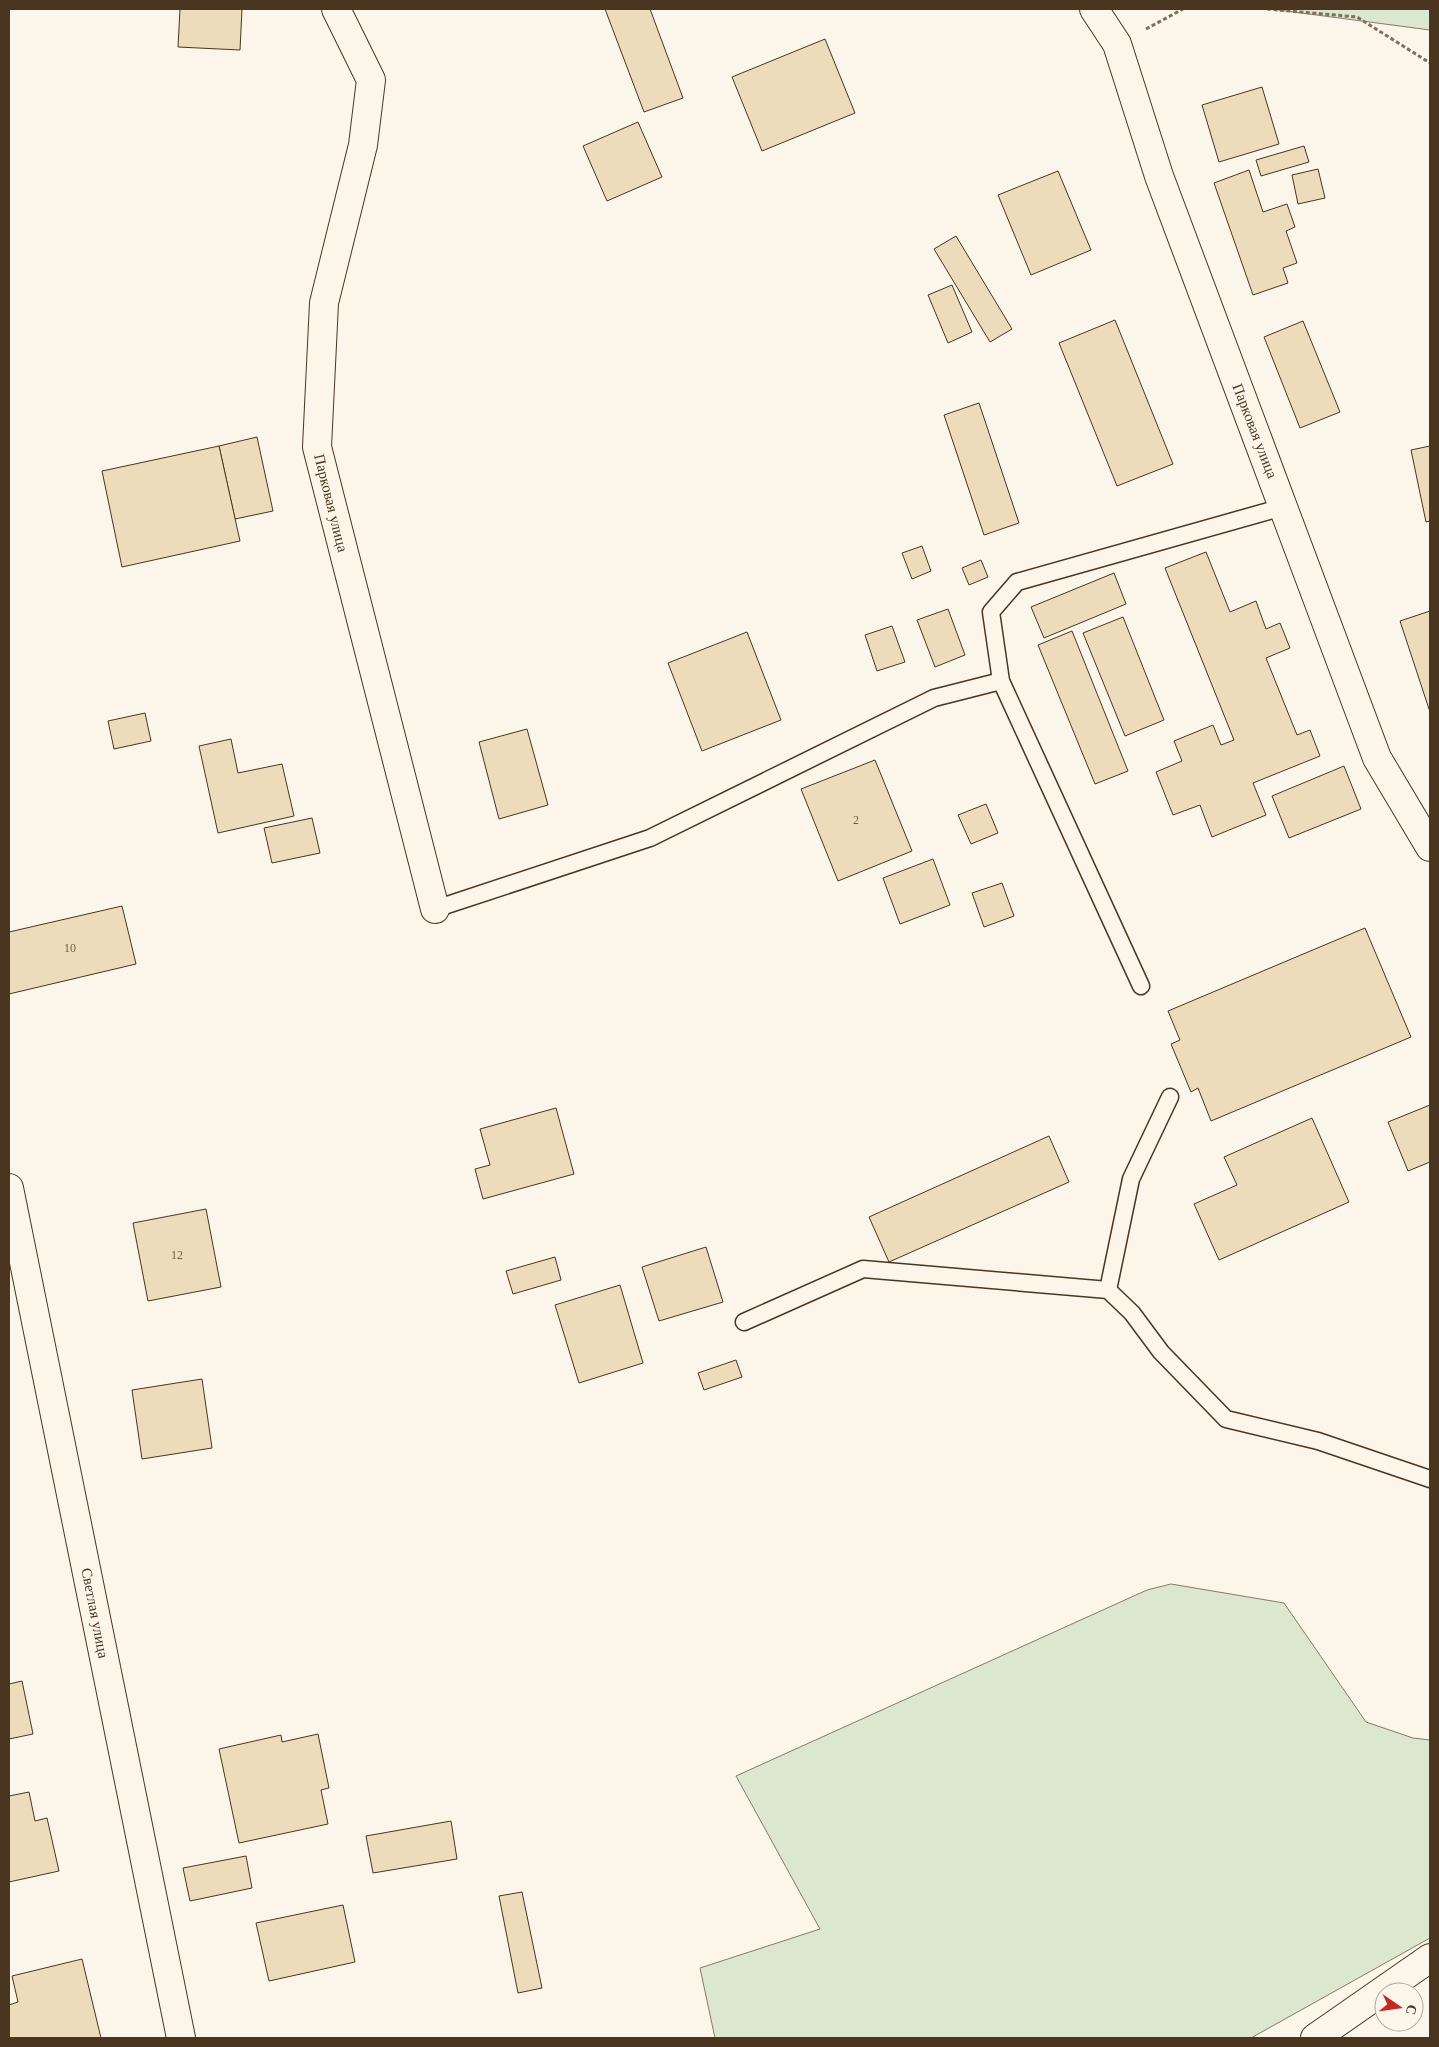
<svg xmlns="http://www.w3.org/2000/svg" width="1439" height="2047" viewBox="0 0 1439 2047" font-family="Georgia,serif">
<rect width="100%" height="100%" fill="#fbf6e9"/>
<!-- green -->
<g fill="#dce7d0" stroke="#887966">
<path d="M1271,9H1430V30Z"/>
<path d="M1171,1584L1284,1603L1366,1722L1413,1738L1430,1740V1938L1251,2038H715L700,1968L820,1929L736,1776L1147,1590Z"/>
</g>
<!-- building -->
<g fill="#ecdcbc" stroke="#4a3520">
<path d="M180,9H242L240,50L178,47Z"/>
<path d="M605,9H650L683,98L644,112Z"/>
<path d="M825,39L855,113L762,151L732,77Z"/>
<path d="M1262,87L1279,144L1219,162L1202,105Z"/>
<path d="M638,122L662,177L607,201L583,146Z"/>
<path d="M1304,146L1309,162L1261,176L1256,160Z"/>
<path d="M1318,169L1325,198L1298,204L1292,175Z"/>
<path d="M1249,170L1263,212L1287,204L1295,227L1286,231L1297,263L1283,268L1288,283L1253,295L1214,183Z"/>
<path d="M1058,171L1091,250L1031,275L998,195Z"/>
<path d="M956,236L1012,329L990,342L934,249Z"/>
<path d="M952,285L972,332L948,343L928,295Z"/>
<path d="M1115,320L1173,464L1117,486L1059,343Z"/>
<path d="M1303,321L1340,412L1300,428L1264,337Z"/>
<path d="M979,403L1019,523L984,535L944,415Z"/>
<path d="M257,437L273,511L235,519L219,446Z"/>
<path d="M219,446L240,541L122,567L102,471Z"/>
<path d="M1430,446V521L1426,522L1411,450Z"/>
<path d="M922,546L931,571L912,579L902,553Z"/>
<path d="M1206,552L1230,612L1256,601L1266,629L1280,623L1290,648L1266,658L1297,735L1310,730L1320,756L1253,783L1266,815L1212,837L1200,805L1173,815L1156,772L1182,761L1174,741L1213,725L1221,745L1234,740L1165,568Z"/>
<path d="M981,560L988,577L969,585L962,568Z"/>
<path d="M1114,573L1126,604L1044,638L1031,607Z"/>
<path d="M948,609L965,655L935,667L917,620Z"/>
<path d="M1430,611V712L1400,621Z"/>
<path d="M1123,617L1164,720L1125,736L1083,633Z"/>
<path d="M892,626L905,662L877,671L865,635Z"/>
<path d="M1072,631L1128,771L1095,784L1038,645Z"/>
<path d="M747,632L781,720L702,751L668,663Z"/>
<path d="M145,713L151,741L114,749L108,721Z"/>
<path d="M527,729L548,805L499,819L479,742Z"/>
<path d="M231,739L238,773L282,764L294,816L218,833L199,746Z"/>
<path d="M875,760L912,851L838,881L801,789Z"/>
<path d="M1344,766L1361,809L1289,838L1272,796Z"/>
<path d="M986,804L998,833L971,844L958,815Z"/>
<path d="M312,818L320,853L272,863L264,828Z"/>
<path d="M933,859L950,905L900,924L883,878Z"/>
<path d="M1002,883L1014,916L984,927L972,893Z"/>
<path d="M122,906L136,964L9,994V932Z"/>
<path d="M1365,928L1411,1037L1211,1121L1198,1088L1191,1092L1171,1044L1180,1040L1168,1011Z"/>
<path d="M1430,1105V1162L1408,1171L1388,1122Z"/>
<path d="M556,1108L574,1174L483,1199L475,1169L490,1165L480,1129Z"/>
<path d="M1312,1118L1349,1202L1219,1260L1194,1204L1237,1185L1224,1157Z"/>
<path d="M1049,1136L1069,1182L889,1262L869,1217Z"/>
<path d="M206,1209L221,1287L148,1301L133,1223Z"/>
<path d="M706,1247L723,1302L659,1321L642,1267Z"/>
<path d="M555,1257L561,1280L513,1294L506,1271Z"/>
<path d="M620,1285L643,1363L579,1383L555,1305Z"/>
<path d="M736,1360L742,1377L704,1390L698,1373Z"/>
<path d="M202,1379L212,1448L142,1459L132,1390Z"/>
<path d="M22,1681L33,1734L9,1739V1684Z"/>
<path d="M318,1734L329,1788L321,1790L328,1824L239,1843L219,1749L281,1735L282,1742Z"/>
<path d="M29,1792L35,1821L47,1818L59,1871L9,1882V1796Z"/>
<path d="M451,1821L457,1859L373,1873L366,1836Z"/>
<path d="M246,1856L252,1888L190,1901L183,1868Z"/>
<path d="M522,1892L542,1988L518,1993L499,1896Z"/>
<path d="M343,1905L355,1962L269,1981L256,1923Z"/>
<path d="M82,1959L101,2038H9V2005L18,2002L12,1976Z"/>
</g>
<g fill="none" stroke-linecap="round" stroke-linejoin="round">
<defs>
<g id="lane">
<path d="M435,909L650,838L934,698L1001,681"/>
<path d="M1141,986L1001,681L991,612L1017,582L1283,507"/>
<path d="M1108,1290L1131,1179L1170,1097"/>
<path d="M744,1322L863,1269L1108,1290L1132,1313L1161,1352L1226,1419L1318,1441L1430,1479"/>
</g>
<g id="street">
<path d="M336,9L371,80L363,145L324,303L317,447L435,909"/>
<path d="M1094,9L1117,44L1159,176L1377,758L1430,847"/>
<path d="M9,1188L181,2038"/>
<path d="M1315,2038L1430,1958"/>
</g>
</defs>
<!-- lane casing -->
<use href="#lane" stroke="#4a3520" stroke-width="19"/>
<!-- street casing -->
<use href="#street" stroke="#4a3520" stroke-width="30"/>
<!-- path -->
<g stroke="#7f6f5c" stroke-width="3" stroke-dasharray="4 2.5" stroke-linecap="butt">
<path d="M1267,9L1357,17L1430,63"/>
<path d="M1146,29L1183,9"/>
</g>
<!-- lane -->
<use href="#lane" stroke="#fbf6e9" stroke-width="16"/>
<!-- street -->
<use href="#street" stroke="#fbf6e9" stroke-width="28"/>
</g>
<g text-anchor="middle" stroke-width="4" stroke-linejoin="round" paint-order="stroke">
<!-- number labels -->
<g font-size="12" fill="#725f47">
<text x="856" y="824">2</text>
<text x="70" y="952">10</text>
<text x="177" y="1259">12</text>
</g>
<!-- street labels -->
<g font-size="15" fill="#4a3520" stroke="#fbf6e9">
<text transform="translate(1255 431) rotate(69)" y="5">Парковая улица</text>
<text transform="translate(331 503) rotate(76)" y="5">Парковая улица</text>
<text transform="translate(95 1613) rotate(79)" y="5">Светлая улица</text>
</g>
</g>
<!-- border -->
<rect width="1439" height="2047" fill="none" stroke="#4a3520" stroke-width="20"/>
<!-- north arrow -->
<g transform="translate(1399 2007) rotate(103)"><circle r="24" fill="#fbf6e9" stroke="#b4a999"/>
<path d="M0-4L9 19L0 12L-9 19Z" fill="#c62828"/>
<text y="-8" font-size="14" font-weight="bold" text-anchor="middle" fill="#4a3520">С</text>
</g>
</svg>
